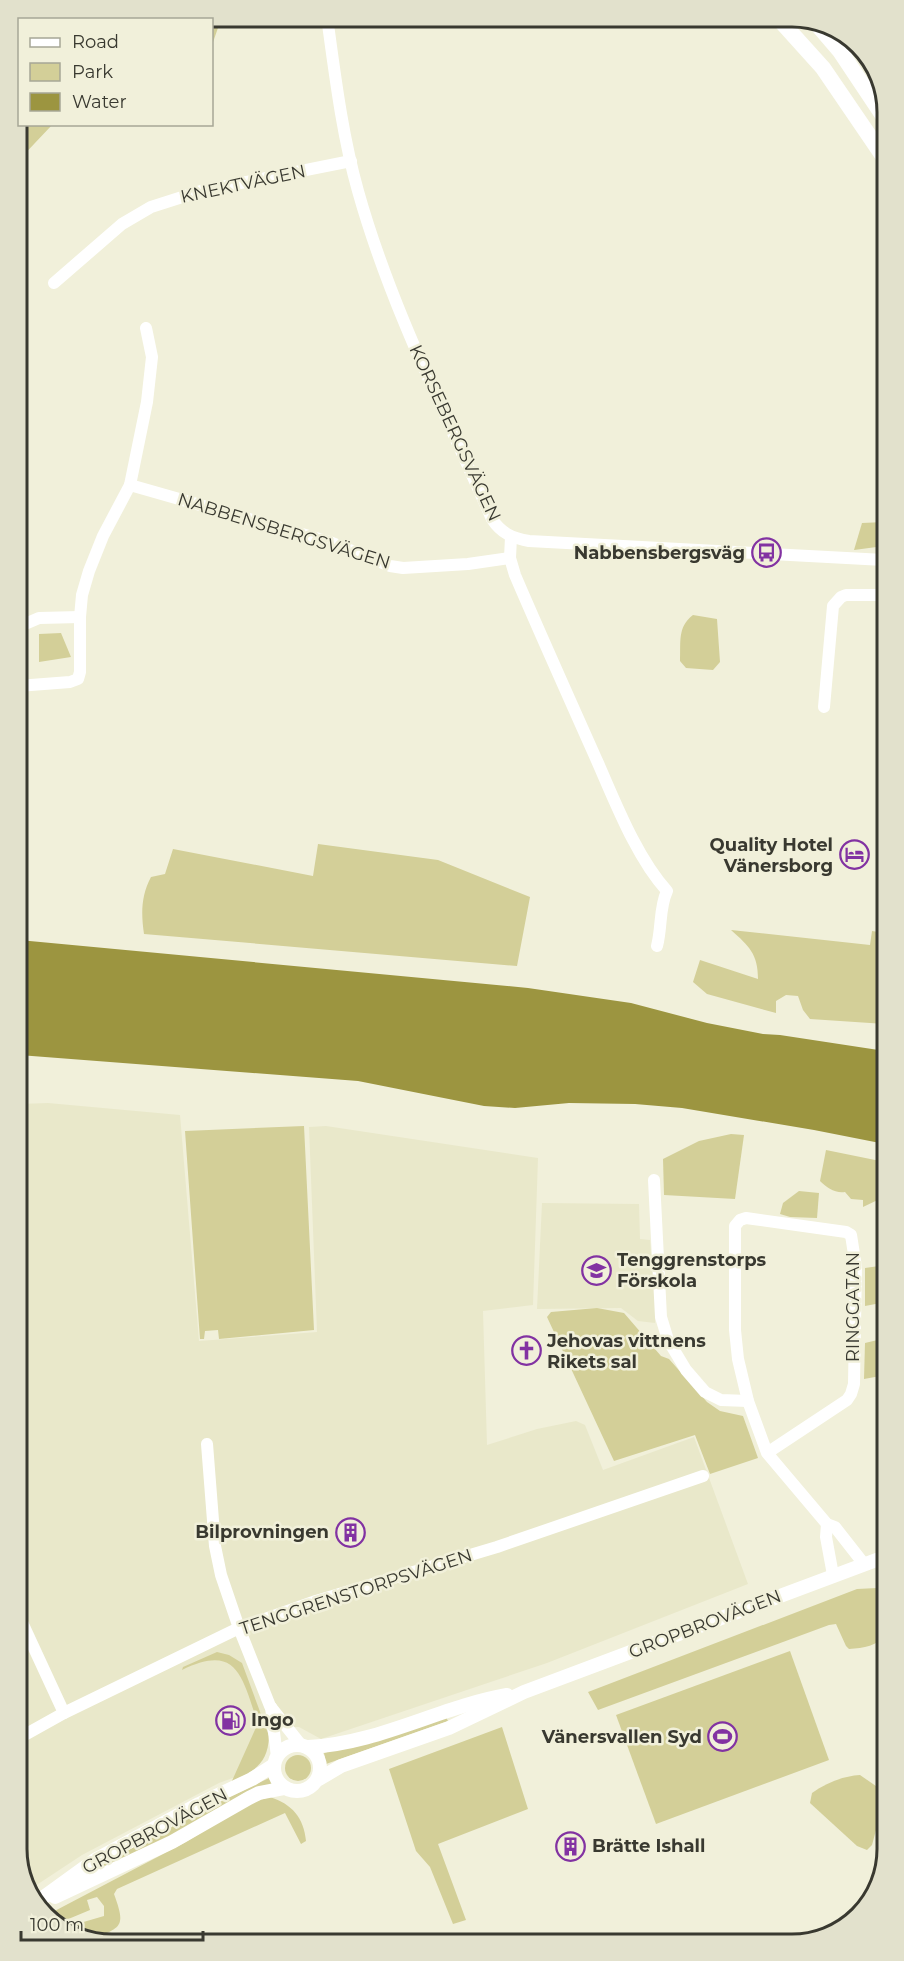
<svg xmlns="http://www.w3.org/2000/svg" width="904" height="1961" viewBox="0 0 904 1961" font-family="Montserrat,sans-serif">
<rect width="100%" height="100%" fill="#f1f0da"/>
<!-- built -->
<g fill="#e9e8ca">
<path d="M48,1103L180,1115L199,1341L317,1332L309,1127L326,1126L538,1158L533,1305L483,1311L487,1445L537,1429L576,1421L585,1425L603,1470L694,1437L748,1584L547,1663L321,1739L299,1727H260L241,1775L219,1783L82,1855L29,1890L22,1880L19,1104Z"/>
<path d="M542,1203L639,1204L640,1239L650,1240L655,1301V1323L638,1321L621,1308L537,1309Z"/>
</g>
<!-- green -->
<g fill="#d3cf98">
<path d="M112,17H220L219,25L212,45V20L105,19Z"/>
<path d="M19,100L20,124L52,125L17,162V106Z"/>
<path d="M884,522V546L854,550L862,523Z"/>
<path d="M693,615L717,619L720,662L713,670L686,668L680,661C681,643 677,627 693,615Z"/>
<path d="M61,633L71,657L39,662V634Z"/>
<path d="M318,844L438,860L530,897L517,966L144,934C141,913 141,896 151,877L165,874L173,849L313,876Z"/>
<path d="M731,930L870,945L872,931L885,933V1024L810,1019L803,1010L798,996L786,995L776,1001V1013L707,994L693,982L700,960L758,979C758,954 749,946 731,930Z"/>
<path d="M304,1126L314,1330L219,1339L218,1330L205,1331L204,1339H200L185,1131Z"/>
<path d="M731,1134L744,1135L735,1199L664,1195L663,1159L699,1141Z"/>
<path d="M826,1150L885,1162L886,1196L863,1207V1200L851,1199L845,1192C836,1194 826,1187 820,1181Z"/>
<path d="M799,1191L819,1193L817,1218L790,1217L780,1214L783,1203Z"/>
<path d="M886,1265V1302L865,1306V1268Z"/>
<path d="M597,1308L624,1313L661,1356L669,1359L707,1402L720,1411L743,1416L758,1458L710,1474L695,1435L614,1461L547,1317L551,1312Z"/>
<path d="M886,1338V1375L864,1379L865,1343Z"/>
<path d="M877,1588L887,1594V1634C877,1646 864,1648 849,1649L846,1646L836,1624L829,1625L598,1710L588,1692L857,1589Z"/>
<path d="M790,1651L829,1760L656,1824L616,1715Z"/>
<path d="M217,1652L229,1655L242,1663L269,1736C268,1765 253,1771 231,1783L258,1723C242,1679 239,1642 182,1670L183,1667Z"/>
<path d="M446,1717L448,1721L326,1764L324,1753Z"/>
<path d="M502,1727L528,1809L438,1844L466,1920L453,1924L430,1867L416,1851L389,1769Z"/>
<circle cx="298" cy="1768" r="13"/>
<path d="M860,1775L886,1793L872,1845L867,1850L857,1846L810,1803L812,1793C826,1783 843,1776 860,1775Z"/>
<path d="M269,1778L273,1785L244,1793L187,1830L101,1871L99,1867L174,1824Z"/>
<path d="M270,1797C292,1804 304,1818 306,1841L301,1844L285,1813L117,1889L114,1894C126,1927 122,1927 92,1939L63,1928L104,1916V1906L97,1897L87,1900L90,1910L54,1925L47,1915L186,1842L250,1803Z"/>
</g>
<!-- water -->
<path fill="#9c9540" d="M19,940L528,988L631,1003L707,1023L763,1034L780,1035L885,1051V1144L814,1130L682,1108L635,1104L569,1103L515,1108L484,1106L358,1081L19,1055Z"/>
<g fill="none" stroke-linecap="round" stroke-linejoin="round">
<!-- minor -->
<g stroke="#fff" stroke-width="12">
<path d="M327,17C335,75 342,134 358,191C390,305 444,411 492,519C501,533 512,538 529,541L884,560"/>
<path d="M54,283L122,224L151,207L201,191L351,161"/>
<path d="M130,485L330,542L390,566L403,568L468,564L510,558"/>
<path d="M511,537L510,558L515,575C542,638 570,700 598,763C616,804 637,858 667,891C659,908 662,927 657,946"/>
<path d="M18,627L39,618L80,617"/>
<path d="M18,686L70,682L78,679L80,672V617L82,595L89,571L103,536L130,485L147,402L152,357L146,328"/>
<path d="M824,707L833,606L841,597L846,595H882"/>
<path d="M654,1180L661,1317L668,1340L686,1370L705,1392L721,1400L748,1401"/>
<path d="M207,1444L215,1546L221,1575L239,1628L270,1706L301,1745"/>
<path d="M767,1453L847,1400L851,1394L854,1384L856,1267L851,1235L846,1232L746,1218L740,1220L735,1226V1330L738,1359L748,1401L767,1453L827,1524L835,1527L864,1564"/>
<path d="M827,1524L826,1537L833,1575"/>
<path d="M21,1620L64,1713"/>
<path d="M271,1707L277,1757"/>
<path d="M21,1737L64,1713L239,1628L316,1601L497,1547L703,1476"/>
</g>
<!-- tertiary -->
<g stroke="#fff" stroke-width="14">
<circle cx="297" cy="1768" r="23"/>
<path d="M308,1747C378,1744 439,1707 507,1695"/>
<path d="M319,1779L341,1766L449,1728L524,1692L887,1556"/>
<path d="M55,1897L172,1842L249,1798L259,1793L285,1788"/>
<path d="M37,1902L95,1860L199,1804L252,1779L274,1765"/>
</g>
<!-- secondary -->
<g stroke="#fff" stroke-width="16">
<path d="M777,17L823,68L883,156"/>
<path d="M816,23L840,51L882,114"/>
</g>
</g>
<!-- icons -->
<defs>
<symbol id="bus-ring" viewBox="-11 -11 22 22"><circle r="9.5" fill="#f1f0da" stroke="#8232a2" stroke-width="1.5"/><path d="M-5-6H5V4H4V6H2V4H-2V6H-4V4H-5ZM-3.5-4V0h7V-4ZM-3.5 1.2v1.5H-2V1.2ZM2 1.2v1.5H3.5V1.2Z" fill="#8232a2"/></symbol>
<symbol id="hotel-ring" viewBox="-11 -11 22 22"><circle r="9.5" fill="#f1f0da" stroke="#8232a2" stroke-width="1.5"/><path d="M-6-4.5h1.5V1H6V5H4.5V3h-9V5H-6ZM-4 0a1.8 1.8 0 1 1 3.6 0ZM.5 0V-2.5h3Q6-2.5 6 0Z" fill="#8232a2"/></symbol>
<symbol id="school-ring" viewBox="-11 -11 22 22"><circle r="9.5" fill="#f1f0da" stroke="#8232a2" stroke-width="1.5"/><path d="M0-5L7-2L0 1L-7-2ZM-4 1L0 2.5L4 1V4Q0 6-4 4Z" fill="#8232a2"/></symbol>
<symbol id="church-ring" viewBox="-11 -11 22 22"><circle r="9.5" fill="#f1f0da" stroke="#8232a2" stroke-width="1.5"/><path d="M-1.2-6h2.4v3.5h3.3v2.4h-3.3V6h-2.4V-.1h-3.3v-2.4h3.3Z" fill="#8232a2"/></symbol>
<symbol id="building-ring" viewBox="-11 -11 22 22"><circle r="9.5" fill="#f1f0da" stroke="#8232a2" stroke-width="1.5"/><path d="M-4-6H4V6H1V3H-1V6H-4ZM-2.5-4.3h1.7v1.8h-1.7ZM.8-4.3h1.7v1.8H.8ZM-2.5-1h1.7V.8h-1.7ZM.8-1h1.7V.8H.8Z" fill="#8232a2"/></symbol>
<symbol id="fuel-ring" viewBox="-11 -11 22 22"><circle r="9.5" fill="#f1f0da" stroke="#8232a2" stroke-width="1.5"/><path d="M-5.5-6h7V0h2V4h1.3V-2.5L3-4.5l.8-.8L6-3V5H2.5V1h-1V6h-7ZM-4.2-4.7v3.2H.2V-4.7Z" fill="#8232a2"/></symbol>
<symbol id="stadium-ring" viewBox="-11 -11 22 22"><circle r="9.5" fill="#f1f0da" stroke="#8232a2" stroke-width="1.5"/><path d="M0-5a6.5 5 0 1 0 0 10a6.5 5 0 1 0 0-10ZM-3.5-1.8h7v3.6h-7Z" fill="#8232a2"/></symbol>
</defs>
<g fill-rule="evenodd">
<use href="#bus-ring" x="750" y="536" width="33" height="33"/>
<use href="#hotel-ring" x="838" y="838" width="33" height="33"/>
<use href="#school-ring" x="580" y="1254" width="33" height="33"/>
<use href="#church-ring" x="510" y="1334" width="33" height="33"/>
<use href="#building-ring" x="334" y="1516" width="33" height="33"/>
<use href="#fuel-ring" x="214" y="1704" width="33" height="33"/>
<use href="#stadium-ring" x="706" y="1720" width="33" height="33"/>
<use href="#building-ring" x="554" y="1830" width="33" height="33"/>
</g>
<g text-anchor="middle" stroke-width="5" stroke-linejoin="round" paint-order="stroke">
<!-- street labels -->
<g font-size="18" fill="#393930" stroke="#f1f0da">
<text transform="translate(243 184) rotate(-12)" y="6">KNEKTVÄGEN</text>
<text transform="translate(455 433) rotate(65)" y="6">KORSEBERGSVÄGEN</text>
<text transform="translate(284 531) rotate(17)" y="6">NABBENSBERGSVÄGEN</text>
<text transform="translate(853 1307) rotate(-90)" y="6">RINGGATAN</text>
<text transform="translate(356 1592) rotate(-18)" y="6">TENGGRENSTORPSVÄGEN</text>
<text transform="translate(705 1624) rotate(-21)" y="6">GROPBROVÄGEN</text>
<text transform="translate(155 1831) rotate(-28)" y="6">GROPBROVÄGEN</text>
</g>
<!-- poi labels -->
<g font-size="18" font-weight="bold" fill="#393930" stroke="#f1f0da" text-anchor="end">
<text x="745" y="559">Nabbensbergsväg</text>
<text x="833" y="851">Quality Hotel<tspan x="833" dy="21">Vänersborg</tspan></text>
<text x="617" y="1266" text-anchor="start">Tenggrenstorps<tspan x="617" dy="21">Förskola</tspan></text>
<text x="547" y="1347" text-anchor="start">Jehovas vittnens<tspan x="547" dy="21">Rikets sal</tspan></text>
<text x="329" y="1538">Bilprovningen</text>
<text x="251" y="1726" text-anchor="start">Ingo</text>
<text x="702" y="1743">Vänersvallen Syd</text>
<text x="592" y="1852" text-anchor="start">Brätte Ishall</text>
</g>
</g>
<!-- crop -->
<path d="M0 0H904V1961H0ZM112 27H792A85 85 0 0 1 877 112V1849A85 85 0 0 1 792 1934H112A85 85 0 0 1 27 1849V112A85 85 0 0 1 112 27Z" fill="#e2e1cc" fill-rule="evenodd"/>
<path fill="none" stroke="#393930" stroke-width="3" d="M112 27H792A85 85 0 0 1 877 112V1849A85 85 0 0 1 792 1934H112A85 85 0 0 1 27 1849V112A85 85 0 0 1 112 27Z"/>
<!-- legend -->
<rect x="18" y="18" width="195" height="108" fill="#f1f0da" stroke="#a7a796" stroke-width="1.5"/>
<rect x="30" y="38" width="30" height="9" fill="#ffffff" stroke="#a7a796" stroke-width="1.5"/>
<text x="72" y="48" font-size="18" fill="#393930">Road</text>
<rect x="30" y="63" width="30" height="18" fill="#d3cf98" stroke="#a7a796" stroke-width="1.5"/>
<text x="72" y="78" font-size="18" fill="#393930">Park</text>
<rect x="30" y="93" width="30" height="18" fill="#9c9540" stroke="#a7a796" stroke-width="1.5"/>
<text x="72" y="108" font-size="18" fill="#393930">Water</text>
<!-- scale -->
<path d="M21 1931v9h182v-9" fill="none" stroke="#393930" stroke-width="3"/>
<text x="30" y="1931" font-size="18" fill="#393930" stroke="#f1f0da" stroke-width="4.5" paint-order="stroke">100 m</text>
</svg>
